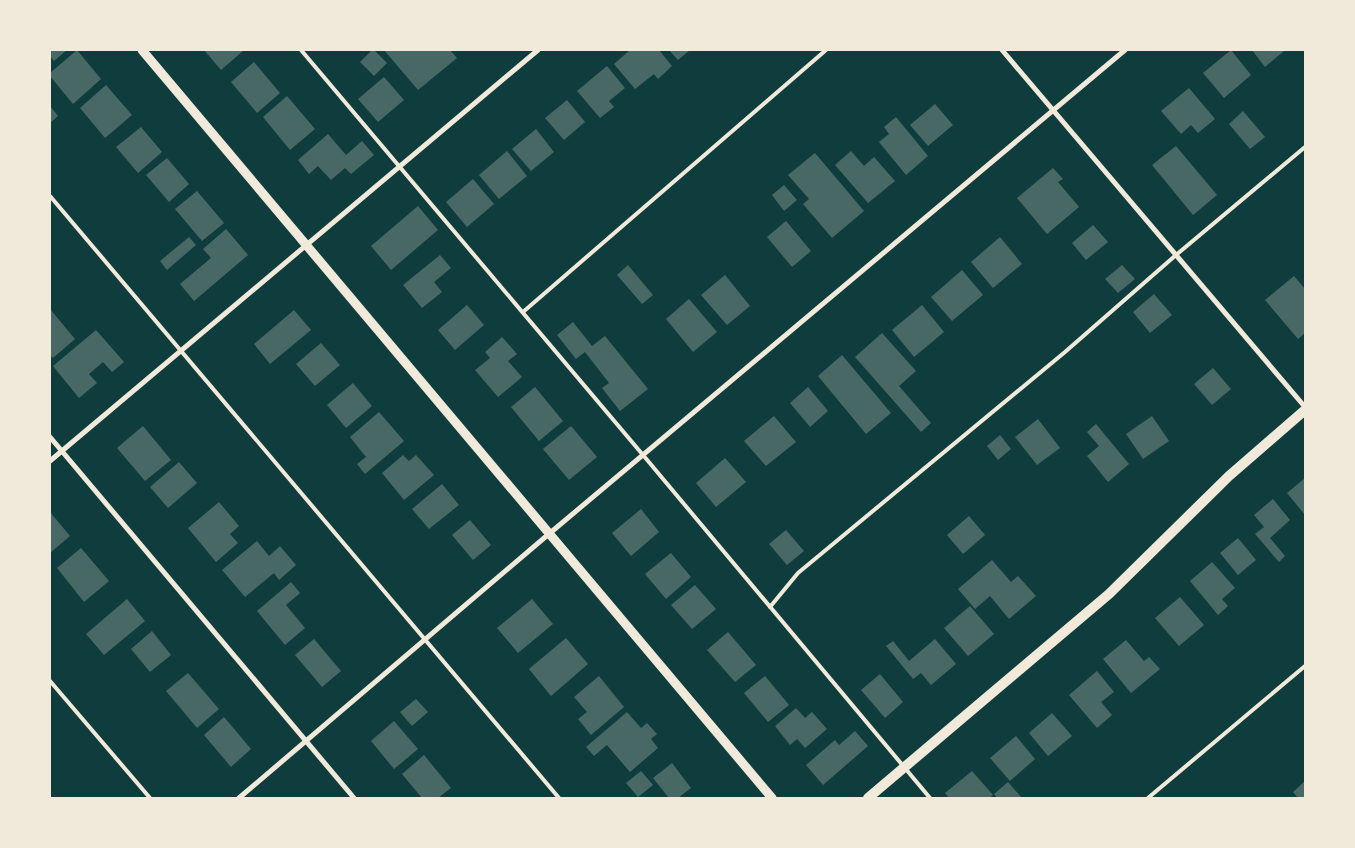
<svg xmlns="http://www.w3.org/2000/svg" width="1355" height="848" viewBox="0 0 1355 848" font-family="Arial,sans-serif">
<rect width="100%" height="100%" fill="#0f3d3e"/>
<!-- building -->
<g fill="#486865">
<path d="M50,50H67L54,61L50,56Z"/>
<path d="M77,50L101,79L73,104L50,76V73Z"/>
<path d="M204,50H244L221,70Z"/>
<path d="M372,50H374L387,63L374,76L360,62Z"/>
<path d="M384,50H450L457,58L418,90Z"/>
<path d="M630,50H659L672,66L658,79L654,74L635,89L614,64Z"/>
<path d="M669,50H690L678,60Z"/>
<path d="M1231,50L1251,75L1224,98L1203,73Z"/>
<path d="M1252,50H1285L1265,67Z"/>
<path d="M254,62L280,93L257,113L231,82Z"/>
<path d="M607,66L625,88L609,101L614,107L600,118L577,91Z"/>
<path d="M384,77L404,100L378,122L358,99Z"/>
<path d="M106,85L132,115L105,138L80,108Z"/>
<path d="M1189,88L1215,119L1198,133L1191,125L1181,134L1161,111Z"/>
<path d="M287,96L315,129L290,150L263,117Z"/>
<path d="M567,100L585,122L564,140L545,118Z"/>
<path d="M935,104L953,125L928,146L910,125Z"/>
<path d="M50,106L58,116L50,123Z"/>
<path d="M1243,111L1265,137L1250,149L1229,124Z"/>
<path d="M896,117L928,156L906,175L879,142L889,134L884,127Z"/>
<path d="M141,127L162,152L138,173L116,147Z"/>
<path d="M536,129L554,152L531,171L512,149Z"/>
<path d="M328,134L346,155L362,141L374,155L351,174L345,168L331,180L318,166L309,174L298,160Z"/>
<path d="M1176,146L1217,195L1193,215L1152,165Z"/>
<path d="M507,151L527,176L499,199L479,175Z"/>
<path d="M851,151L864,166L874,157L895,181L868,203L835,165Z"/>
<path d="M815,153L864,211L832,238L803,204L809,199L788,175Z"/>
<path d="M167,158L189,184L169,202L146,175Z"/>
<path d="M1053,168L1063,179L1058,182L1079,207L1047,234L1017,198Z"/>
<path d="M473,179L494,204L467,227L446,202Z"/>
<path d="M784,185L797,200L784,211L772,195Z"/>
<path d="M197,191L224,223L202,241L175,209Z"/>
<path d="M418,206L438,230L391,270L371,246Z"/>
<path d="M786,221L811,251L792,267L767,237Z"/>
<path d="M1093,225L1108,242L1086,260L1072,243Z"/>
<path d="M226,229L248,255L194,301L180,284L211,258L203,249Z"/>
<path d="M189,237L196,245L167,270L160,261Z"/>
<path d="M1000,237L1022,264L993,288L971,262Z"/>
<path d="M440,255L451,268L434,282L442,292L422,308L403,285Z"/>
<path d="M628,265L653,295L642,304L617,275Z"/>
<path d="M1122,265L1135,279L1118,293L1105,279Z"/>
<path d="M962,270L983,295L952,321L931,297Z"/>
<path d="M725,275L750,306L727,325L701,295Z"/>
<path d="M1294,276L1305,289V333L1298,339L1265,300Z"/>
<path d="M1154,294L1172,315L1150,333L1133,312Z"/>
<path d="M689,299L717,332L693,352L666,319Z"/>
<path d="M467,305L484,325L455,350L438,330Z"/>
<path d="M922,305L944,332L914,357L892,330Z"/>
<path d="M50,309L75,339L53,358L50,355Z"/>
<path d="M294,310L311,330L270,364L254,344Z"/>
<path d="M573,322L592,346L605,336L648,389L620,411L602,388L609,383L585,352L576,359L557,335Z"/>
<path d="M96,330L124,362L112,372L103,362L89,374L97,383L79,398L53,366Z"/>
<path d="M882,333L916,371L899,386L931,423L921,432L855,357Z"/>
<path d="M502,337L517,354L508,361L522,377L498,397L475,370L490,358L485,352Z"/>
<path d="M321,343L340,365L315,386L296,364Z"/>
<path d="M842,355L891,413L866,434L818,376Z"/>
<path d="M1213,368L1231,389L1212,405L1194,384Z"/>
<path d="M353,383L372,406L346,428L327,405Z"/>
<path d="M535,387L563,421L539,441L511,407Z"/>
<path d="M808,387L828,411L810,427L790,403Z"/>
<path d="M379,412L404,441L365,474L357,464L366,457L350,437Z"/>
<path d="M774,416L796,442L766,466L744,441Z"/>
<path d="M1152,416L1169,441L1143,459L1126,434Z"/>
<path d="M1038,419L1060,448L1037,465L1015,437Z"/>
<path d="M1096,424L1129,464L1108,482L1087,456L1099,446L1087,432Z"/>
<path d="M143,426L171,460L145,481L117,448Z"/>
<path d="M571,426L597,457L569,480L543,449Z"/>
<path d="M1000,435L1011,449L998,460L987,446Z"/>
<path d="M403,455L409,461L416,455L434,475L404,500L382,473Z"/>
<path d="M725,458L746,482L716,507L696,483Z"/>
<path d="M179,462L197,483L168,508L150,487Z"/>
<path d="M1305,478V515L1287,493Z"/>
<path d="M442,484L459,505L429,529L412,509Z"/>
<path d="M1273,499L1290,520L1270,538L1285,556L1279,562L1255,534L1264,527L1254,515Z"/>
<path d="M219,502L239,526L230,534L238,543L216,562L188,528Z"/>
<path d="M641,509L659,532L631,556L612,533Z"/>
<path d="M50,512L70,536L50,553Z"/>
<path d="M969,516L985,535L963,554L947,535Z"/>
<path d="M470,520L491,545L473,560L452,535Z"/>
<path d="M786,530L804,551L787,565L769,544Z"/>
<path d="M1238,538L1256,560L1238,575L1220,553Z"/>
<path d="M257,541L269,556L280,546L296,565L279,580L274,573L245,597L222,570Z"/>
<path d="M81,548L109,581L84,602L57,568Z"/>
<path d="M671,553L691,577L666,599L645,574Z"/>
<path d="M992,560L1011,582L1018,576L1036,596L1009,619L990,596L975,609L958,589Z"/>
<path d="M1212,562L1235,588L1222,599L1228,606L1218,615L1190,581Z"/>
<path d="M291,582L300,593L286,605L305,628L285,645L257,611Z"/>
<path d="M695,585L716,609L692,629L671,605Z"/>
<path d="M1180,597L1204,625L1179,646L1155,618Z"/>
<path d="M127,599L145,621L104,655L86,634Z"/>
<path d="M532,599L553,624L518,653L497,628Z"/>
<path d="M970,606L994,634L968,656L944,628Z"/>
<path d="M152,631L171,655L150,672L131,649Z"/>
<path d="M728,632L756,665L735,682L707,650Z"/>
<path d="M566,638L588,664L551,696L529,669Z"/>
<path d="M314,639L341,671L322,687L295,655Z"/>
<path d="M935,639L956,664L931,685L921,673L913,679L886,646L893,641L909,661Z"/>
<path d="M1126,640L1144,661L1149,657L1160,669L1131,693L1103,659Z"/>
<path d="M1097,671L1114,692L1101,702L1112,715L1097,728L1069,695Z"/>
<path d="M188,673L219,709L197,728L166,691Z"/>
<path d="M880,674L903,702L885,718L861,690Z"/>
<path d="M599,676L624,707L591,735L578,719L587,712L574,697Z"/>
<path d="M765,676L789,705L768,722L744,693Z"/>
<path d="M416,699L428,712L412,726L400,712Z"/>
<path d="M796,708L805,718L812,712L827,729L805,748L797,739L790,745L775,726Z"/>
<path d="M627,712L641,728L647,723L657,734L651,739L658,748L630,772L607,745L594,756L586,747Z"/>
<path d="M1052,713L1072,736L1048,756L1029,733Z"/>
<path d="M224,717L251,749L231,767L204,735Z"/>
<path d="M394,721L418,749L394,769L371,741Z"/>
<path d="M855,731L868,746L823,785L806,765L835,740L839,745Z"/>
<path d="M1016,736L1035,759L1010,781L990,758Z"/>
<path d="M424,755L451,788L438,798H422L402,774Z"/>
<path d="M672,763L691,788L678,798H669L653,778Z"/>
<path d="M641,771L653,785L638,797L626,783Z"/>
<path d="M972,771L993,795L989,798H949L945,793Z"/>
<path d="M1305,781V798H1298L1293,792Z"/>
<path d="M1008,782L1022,798H997L994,794Z"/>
</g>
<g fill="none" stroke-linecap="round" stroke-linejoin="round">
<!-- service -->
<g stroke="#f1e9da" stroke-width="4">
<path d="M301,50L643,455L930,798"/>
<path d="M50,196L559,798"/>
<path d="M523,312L826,50"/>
<path d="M770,607L798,573L1065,352L1176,255L1305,147"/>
<path d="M50,681L150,798"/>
<path d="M1148,798L1305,666"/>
</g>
<!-- minor -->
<g stroke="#f1e9da" stroke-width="5">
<path d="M1002,50L1305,407"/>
<path d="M50,437L354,798"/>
<path d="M50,461L538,50"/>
<path d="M239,798L550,533L1125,50"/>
</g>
<!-- tertiary -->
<path stroke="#f1e9da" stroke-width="9" d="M142,50L772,798"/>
<!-- secondary -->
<path stroke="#f1e9da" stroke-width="10" d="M868,798L1109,594L1229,476L1305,410"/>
</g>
<!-- border -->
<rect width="1355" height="848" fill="none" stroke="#f1e9da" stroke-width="102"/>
</svg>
